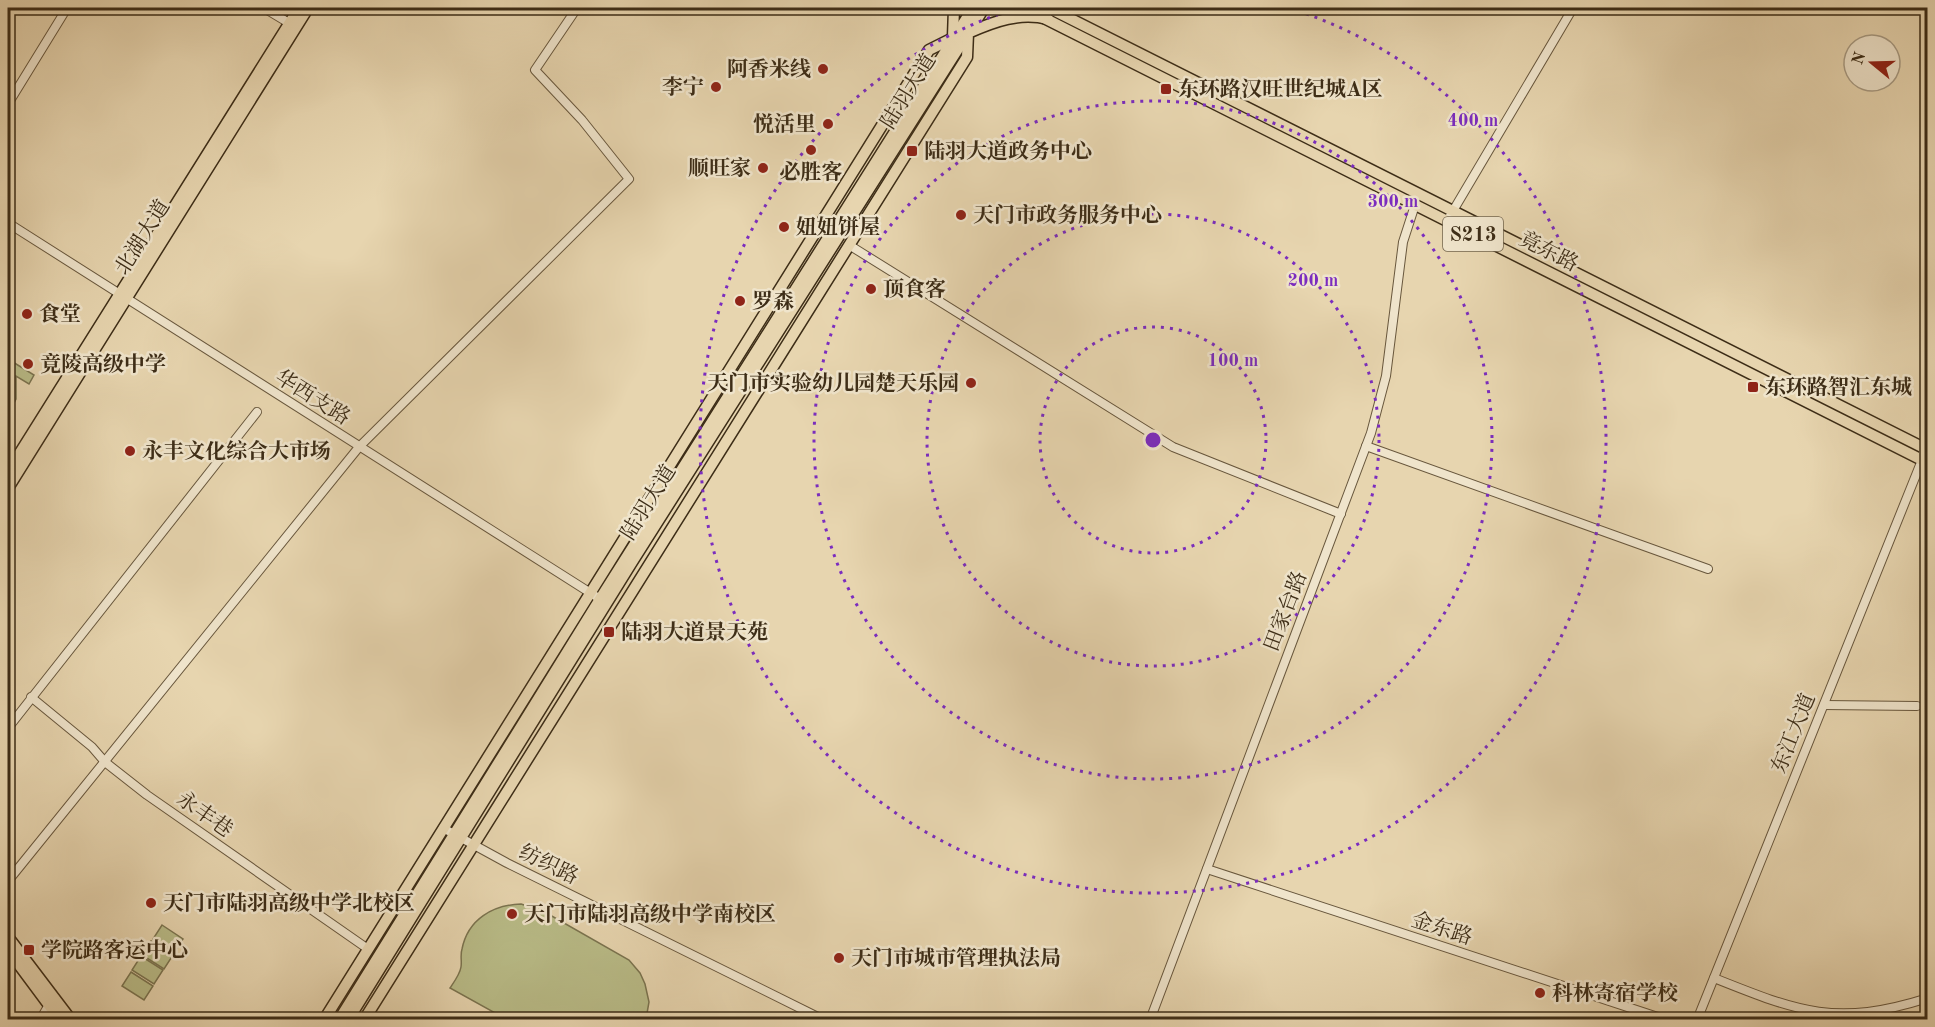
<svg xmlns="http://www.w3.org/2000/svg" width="1935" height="1027" viewBox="0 0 1935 1027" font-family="'Old Standard TT','Noto Serif SC',serif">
<rect width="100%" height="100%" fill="#e7d5af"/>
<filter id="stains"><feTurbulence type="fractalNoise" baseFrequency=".00333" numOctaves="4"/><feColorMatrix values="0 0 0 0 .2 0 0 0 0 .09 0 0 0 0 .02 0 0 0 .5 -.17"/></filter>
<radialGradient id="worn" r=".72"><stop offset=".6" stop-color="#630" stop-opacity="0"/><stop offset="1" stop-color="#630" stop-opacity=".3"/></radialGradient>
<!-- grass -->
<g fill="#b9bc88" stroke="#7b7450" stroke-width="1.5">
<path d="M8,359L34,375L29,384L16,376V399L8,415Z"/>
<path d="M521,904L543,911L629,960L640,973L645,984L649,1002L646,1019H506L450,988C454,982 460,974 461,967C462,961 460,955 462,949C468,919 493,905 521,904Z"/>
<path d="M162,925L183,939L174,953L153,939Z"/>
<path d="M151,941L173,955L164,969L142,955Z"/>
<path d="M141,956L163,970L154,984L132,970Z"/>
<path d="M131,972L153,986L144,1000L122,986Z"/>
</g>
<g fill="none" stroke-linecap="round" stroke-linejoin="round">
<defs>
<g id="minor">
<path d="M264,8L294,26"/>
<path d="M8,104L67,8"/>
<path d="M1447,221L1573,8"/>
<path d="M8,223L600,599"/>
<path d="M849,245L1173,447L1341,514"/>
<path d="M1366,446L1708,569"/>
<path d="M31,697L92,747L105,762L147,795L368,949"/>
<path d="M1824,705L1917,706"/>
<path d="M8,728L257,412"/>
<path d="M443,828L507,863L824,1020"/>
<path d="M1207,869L1667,1020"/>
<path d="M8,881L359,447L629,179L582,120L535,70L577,8"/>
<path d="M1714,978C1799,1012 1836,1027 1928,998"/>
<path d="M40,1020L50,1003"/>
<path d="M1150,1020L1371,433L1386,376L1403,242L1415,205"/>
<path d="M1697,1020L1922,460L1924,448L1928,439"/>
</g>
<g id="major">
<path d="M1024,8L1928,463"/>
<path d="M1049,8L1928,450"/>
<path d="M953,37L954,8"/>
<path d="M8,472L299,8"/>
<path d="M8,488L308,8"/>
<path d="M8,937L71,1020"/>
<path d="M8,950L60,1020"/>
<path d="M324,1020L929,50L953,38"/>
<path d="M339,1020L600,599L973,8"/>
<path d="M348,1020L632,562L984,8"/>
<path d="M364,1020L967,57L968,33C995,21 1020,12 1048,19"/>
</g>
</defs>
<!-- minor casing -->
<use href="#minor" stroke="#68573d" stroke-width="10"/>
<!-- major casing -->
<use href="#major" stroke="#3d2d17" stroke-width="13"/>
<!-- minor -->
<use href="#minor" stroke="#efe4cb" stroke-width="8"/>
<!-- major -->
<use href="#major" stroke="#e7d5af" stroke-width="10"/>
</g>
<!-- distance rings -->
<g fill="none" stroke="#7b2cbf" stroke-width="3" stroke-dasharray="3 6">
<circle cx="1153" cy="440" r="113"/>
<circle cx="1153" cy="440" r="226"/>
<circle cx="1153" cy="440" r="339"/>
<path d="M1289 8A453 453 0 1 1 1017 8"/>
</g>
<!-- markers -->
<g fill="#8f2418" stroke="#efe4cb" stroke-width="2">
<circle cx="823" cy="69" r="6"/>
<circle cx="716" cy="87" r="6"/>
<rect x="1160" y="83" width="12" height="12" rx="3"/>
<circle cx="828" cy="124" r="6"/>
<circle cx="811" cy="150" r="6"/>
<rect x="906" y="145" width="12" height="12" rx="3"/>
<circle cx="763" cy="168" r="6"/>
<circle cx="961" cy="215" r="6"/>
<circle cx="784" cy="227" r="6"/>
<circle cx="871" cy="289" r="6"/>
<circle cx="740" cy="301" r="6"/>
<circle cx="27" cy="314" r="6"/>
<circle cx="28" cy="364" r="6"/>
<circle cx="971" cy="383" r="6"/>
<rect x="1747" y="381" width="12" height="12" rx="3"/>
<circle cx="130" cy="451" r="6"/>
<rect x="603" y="626" width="12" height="12" rx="3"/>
<circle cx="151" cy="903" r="6"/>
<circle cx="512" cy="914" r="6"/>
<rect x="23" y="944" width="12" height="12" rx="3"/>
<circle cx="839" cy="958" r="6"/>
<circle cx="1540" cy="993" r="6"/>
</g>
<g text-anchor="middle" stroke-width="5" stroke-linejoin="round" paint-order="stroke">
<!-- shield labels -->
<rect fill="#efe4cb" stroke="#72644d" stroke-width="1.5" x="1443" y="217" width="60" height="34" rx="4.5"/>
<g font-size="20" font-weight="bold" fill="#3d2d17">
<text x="1473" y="241">S213</text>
</g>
<!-- poi labels -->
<g font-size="21" font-weight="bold" fill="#3d2d17" stroke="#efe4cb" text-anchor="start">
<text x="811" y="76" text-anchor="end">阿香米线</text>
<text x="704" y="94" text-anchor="end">李宁</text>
<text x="1178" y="96">东环路汉旺世纪城A区</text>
<text x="816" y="131" text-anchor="end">悦活里</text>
<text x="924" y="158">陆羽大道政务中心</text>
<text x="751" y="175" text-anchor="end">顺旺家</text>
<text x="811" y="179" text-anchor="middle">必胜客</text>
<text x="973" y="222">天门市政务服务中心</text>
<text x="796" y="234">妞妞饼屋</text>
<text x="883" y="296">顶食客</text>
<text x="752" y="308">罗森</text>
<text x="39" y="321">食堂</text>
<text x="40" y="371">竟陵高级中学</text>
<text x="959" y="390" text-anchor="end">天门市实验幼儿园楚天乐园</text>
<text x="1765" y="394">东环路智汇东城</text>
<text x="142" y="458">永丰文化综合大市场</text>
<text x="621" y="639">陆羽大道景天苑</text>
<text x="163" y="910">天门市陆羽高级中学北校区</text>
<text x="524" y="921">天门市陆羽高级中学南校区</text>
<text x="41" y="957">学院路客运中心</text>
<text x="851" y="965">天门市城市管理执法局</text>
<text x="1552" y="1000">科林寄宿学校</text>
</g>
<!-- street labels -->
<g font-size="21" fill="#3d2d17" stroke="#efe4cb">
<text transform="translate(908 91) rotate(-58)" y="7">陆羽大道</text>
<text transform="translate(142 237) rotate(-58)" y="7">北湖大道</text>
<text transform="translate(1549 251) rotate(27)" y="7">竟东路</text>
<text transform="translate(313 397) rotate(32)" y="7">华西支路</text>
<text transform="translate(648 502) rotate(-58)" y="7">陆羽大道</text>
<text transform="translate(1285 611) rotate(-69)" y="7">田家台路</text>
<text transform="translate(1793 733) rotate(-68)" y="7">东江大道</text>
<text transform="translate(205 814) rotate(35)" y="7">永丰巷</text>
<text transform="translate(549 864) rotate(26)" y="7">纺织路</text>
<text transform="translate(1442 928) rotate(18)" y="7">金东路</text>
</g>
</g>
<circle cx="1153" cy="440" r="9" fill="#7b2cbf" stroke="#efe4cb" stroke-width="3"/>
<g font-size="18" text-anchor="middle" font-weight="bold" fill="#7b2cbf" stroke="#efe4cb" stroke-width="5" stroke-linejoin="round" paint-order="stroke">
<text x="1473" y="126">400 m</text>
<text x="1393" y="207">300 m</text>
<text x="1313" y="286">200 m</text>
<text x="1233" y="366">100 m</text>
</g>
<!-- margin -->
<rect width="1935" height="1027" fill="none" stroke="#e7d5af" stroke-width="30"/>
<rect x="9" y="9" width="1917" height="1009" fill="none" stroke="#3d2d17" stroke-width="3"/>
<rect x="15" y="15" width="1905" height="997" fill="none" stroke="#3d2d17" stroke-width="1.5"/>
<!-- north arrow -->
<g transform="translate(1872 63) rotate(289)"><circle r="28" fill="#efe4cb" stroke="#a89b83" stroke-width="1.5"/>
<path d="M0-4.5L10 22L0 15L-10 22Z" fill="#8f2418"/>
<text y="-9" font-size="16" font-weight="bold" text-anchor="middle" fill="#3d2d17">N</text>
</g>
<rect width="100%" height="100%" filter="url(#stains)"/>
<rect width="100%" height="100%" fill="url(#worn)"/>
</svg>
